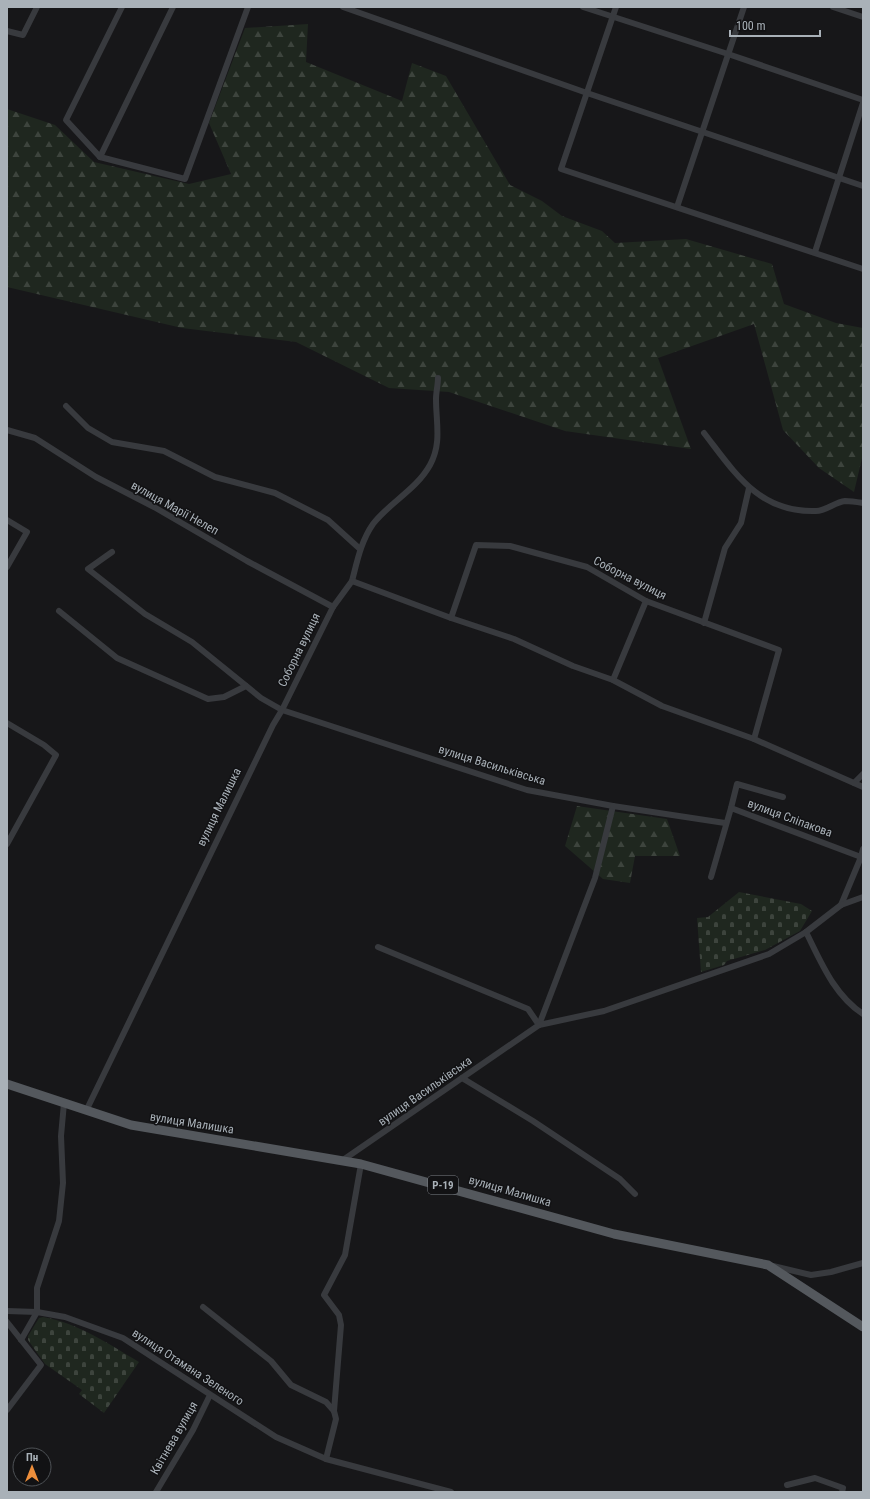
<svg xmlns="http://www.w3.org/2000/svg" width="870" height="1499" viewBox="0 0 870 1499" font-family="'Roboto Condensed',sans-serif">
<defs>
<pattern id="forest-firs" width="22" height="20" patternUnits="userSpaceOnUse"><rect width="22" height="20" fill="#1f271f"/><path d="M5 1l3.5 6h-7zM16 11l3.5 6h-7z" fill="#3d443d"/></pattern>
<pattern id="cemetery-stones" width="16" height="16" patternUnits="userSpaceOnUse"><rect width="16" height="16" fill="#1f271f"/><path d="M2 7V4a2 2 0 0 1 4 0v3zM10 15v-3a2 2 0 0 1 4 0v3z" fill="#3d443d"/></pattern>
</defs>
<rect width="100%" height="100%" fill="#171719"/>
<!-- forest -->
<g fill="url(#forest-firs)">
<path d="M308,24L306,62L402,101L412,63L446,76L510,185L542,201L562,216L602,231L615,243L686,239L772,264L784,304L836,323L863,328V454L854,492L819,468L783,430L754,324L658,358L691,449L565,431L449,392L389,388L296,342L182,328L7,287V109L55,125L94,162L189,184L231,174L209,123L245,28Z"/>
<path d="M577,806L667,819L680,856H635L630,883L603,879L565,846Z"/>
</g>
<!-- cemetery -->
<g fill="url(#cemetery-stones)">
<path d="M739,892L801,904L812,911L800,931L765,950L727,961L724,965L701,972L697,918L708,917Z"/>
<path d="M43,1317C78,1323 109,1344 139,1362L104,1413L79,1394L82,1390L45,1364L28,1340V1336L39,1318Z"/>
</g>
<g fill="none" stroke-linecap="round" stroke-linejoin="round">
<!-- minor -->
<g stroke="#383a3e" stroke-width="6">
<path d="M122,7L66,120L100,157L185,179L248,7"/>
<path d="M343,7L587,93L863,186"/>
<path d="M583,7L728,54L863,100"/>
<path d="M616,7L561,169L863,269"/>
<path d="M833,7L863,17"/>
<path d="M7,31L23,35L37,7"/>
<path d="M100,157L173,7"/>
<path d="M677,207L744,7"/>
<path d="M815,252L863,103"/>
<path d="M66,406L88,428L112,442L164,451L215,477L275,493L328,520L360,549"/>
<path d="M7,430L35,438L96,477L154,507L247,561L333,607"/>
<path d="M704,433C735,473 759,513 816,511C826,511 835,502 845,501C851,501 857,502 863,503"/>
<path d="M7,520L27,532L7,567"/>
<path d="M112,552L88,569L145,614L192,642L261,698L282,710L527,790L613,806L595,878L539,1025"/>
<path d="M352,581C357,562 361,541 373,524C390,502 416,490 430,465C442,443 436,423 436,399C436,392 438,385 438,378"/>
<path d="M59,611L117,658L208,699L224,697L246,686"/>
<path d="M451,618L476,545L510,546L587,567L646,601L779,650L754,739"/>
<path d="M704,623L725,548L741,523L749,488"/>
<path d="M613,680L646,601"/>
<path d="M7,723L44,745L56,755L7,844"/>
<path d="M854,783L863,774"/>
<path d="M613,806L725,823"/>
<path d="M731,808L737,784L783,797"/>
<path d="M863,849L861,857L863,858"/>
<path d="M711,877L731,808L861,857L841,905"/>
<path d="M806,932C821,962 834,995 863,1014"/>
<path d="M378,947L528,1009L539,1025"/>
<path d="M462,1078L533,1121L620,1179L635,1194"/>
<path d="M86,1111L273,725L282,710L333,607L352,581L451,618L514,639L573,666L613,680L662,706L754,739L863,787"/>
<path d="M343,1160L539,1025L604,1011L769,954L806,932L841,905L863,897"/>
<path d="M773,1266L811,1275L831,1272L863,1263"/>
<path d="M203,1307L271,1361L291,1385L326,1402L334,1411L336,1419L326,1459"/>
<path d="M7,1311L37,1312L65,1317L123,1338L276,1437L326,1459L451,1492"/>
<path d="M7,1322L41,1365L7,1410"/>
<path d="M21,1340L37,1312V1288L59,1221L63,1183L61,1136L64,1103"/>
<path d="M334,1411L341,1325L339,1315L324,1295L345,1255L361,1164"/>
<path d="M787,1485L815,1478L843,1488L842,1492"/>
<path d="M156,1492L193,1430L210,1395"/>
</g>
<!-- primary -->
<path stroke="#54585d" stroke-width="9" d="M7,1084L131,1125L361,1164L614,1234L768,1265L863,1327"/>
</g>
<g text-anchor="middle" stroke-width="3" stroke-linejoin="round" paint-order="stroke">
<!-- shield labels -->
<rect fill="#121214" stroke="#7c8187" stroke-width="1" x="428" y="1176" width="30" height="18" rx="3"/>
<g font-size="11" font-weight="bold" fill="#a9b1b8">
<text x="443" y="1189">Р-19</text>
</g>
<!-- street labels -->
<g font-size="12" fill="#a9b1b8" stroke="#121214">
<text transform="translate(175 508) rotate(29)" y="4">вулиця Марії Нелеп</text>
<text transform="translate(630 578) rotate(27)" y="4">Соборна вулиця</text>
<text transform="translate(299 650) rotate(-64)" y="4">Соборна вулиця</text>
<text transform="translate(492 765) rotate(17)" y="4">вулиця Васильківська</text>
<text transform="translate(219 807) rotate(-64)" y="4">вулиця Малишка</text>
<text transform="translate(790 818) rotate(20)" y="4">вулиця Сліпакова</text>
<text transform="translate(425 1091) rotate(-35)" y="4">вулиця Васильківська</text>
<text transform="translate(192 1123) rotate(9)" y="4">вулиця Малишка</text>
<text transform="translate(510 1191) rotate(16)" y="4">вулиця Малишка</text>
<text transform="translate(188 1367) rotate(33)" y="4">вулиця Отамана Зеленого</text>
<text transform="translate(174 1438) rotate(-60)" y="4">Квітнева вулиця</text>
</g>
</g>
<!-- border -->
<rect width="870" height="1499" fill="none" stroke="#a9b1b8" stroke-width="16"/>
<!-- north arrow -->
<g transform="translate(32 1467)"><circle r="19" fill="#121214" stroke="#4e5256"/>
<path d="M0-3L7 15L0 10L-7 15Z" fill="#ed8e3b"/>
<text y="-6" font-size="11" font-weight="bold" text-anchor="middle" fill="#a9b1b8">Пн</text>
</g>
<!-- scale -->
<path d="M730 30v6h90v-6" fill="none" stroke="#a9b1b8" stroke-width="2"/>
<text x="736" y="30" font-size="12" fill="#a9b1b8" stroke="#121214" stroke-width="3" paint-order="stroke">100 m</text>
</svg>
